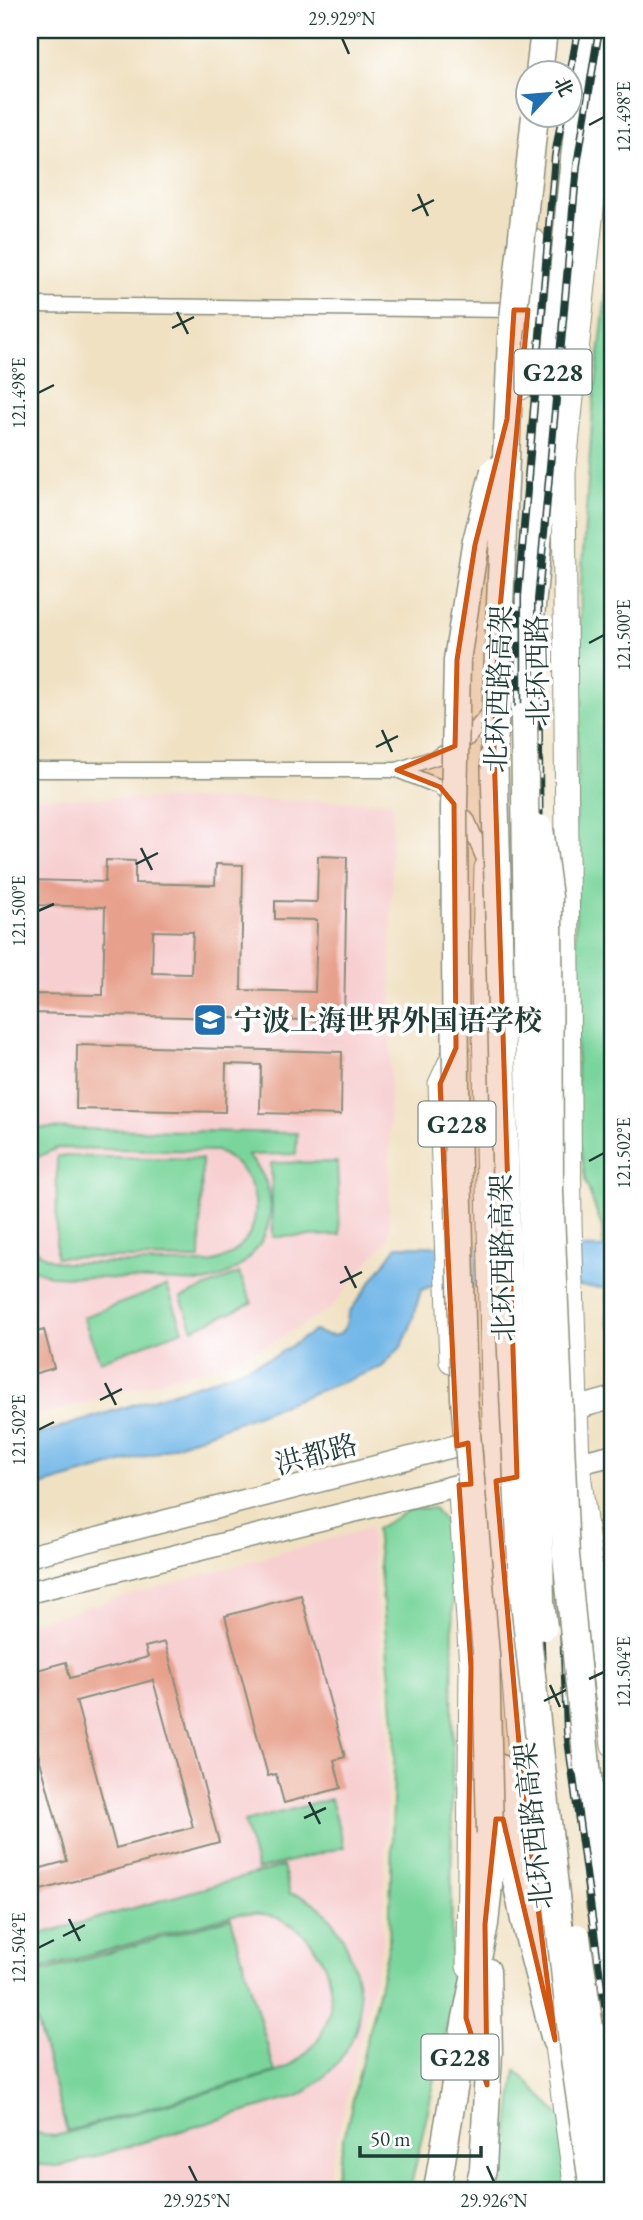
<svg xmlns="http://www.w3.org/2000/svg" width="643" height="2220" viewBox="0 0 643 2220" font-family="'EB Garamond','Noto Serif SC',serif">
<rect width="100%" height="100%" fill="#fff"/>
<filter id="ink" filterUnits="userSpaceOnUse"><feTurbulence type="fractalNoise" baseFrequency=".0143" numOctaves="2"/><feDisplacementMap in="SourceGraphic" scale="14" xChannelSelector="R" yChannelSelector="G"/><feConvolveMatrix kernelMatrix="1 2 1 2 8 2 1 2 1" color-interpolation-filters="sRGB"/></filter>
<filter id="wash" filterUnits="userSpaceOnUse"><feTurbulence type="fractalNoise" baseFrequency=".00686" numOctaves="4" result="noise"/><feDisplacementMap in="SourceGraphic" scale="28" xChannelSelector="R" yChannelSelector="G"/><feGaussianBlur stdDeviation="1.57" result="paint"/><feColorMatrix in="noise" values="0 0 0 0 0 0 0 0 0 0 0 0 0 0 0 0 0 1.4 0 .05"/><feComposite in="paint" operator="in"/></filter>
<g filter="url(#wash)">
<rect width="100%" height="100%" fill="#f0e1c2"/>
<!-- built -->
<g fill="#f7cfd0">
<path d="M30,797L392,802L389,1237L331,1308L273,1342L224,1363L30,1418Z"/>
<path d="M370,1528L389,1731L383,1943L325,2190H30V1623Z"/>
</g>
<!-- green -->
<g fill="#7ad59c" stroke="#4c8968" stroke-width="2">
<path d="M613,232V1330L608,1324L602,1227L585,1180L577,1124L575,856L581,583L593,409Z"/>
<path d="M30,1128L297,1133L296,1154L247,1155C253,1161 259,1168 263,1176C286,1222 252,1274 204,1282L50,1276L37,1271L30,1265V1244C39,1255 51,1261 65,1263H210C270,1249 269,1173 216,1151L57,1148L38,1157L30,1164Z"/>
<path d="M57,1156L202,1159L200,1259L56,1257Z"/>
<path d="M337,1162L340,1235L273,1237L271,1163Z"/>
<path d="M239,1273L252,1303L193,1329L181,1298Z"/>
<path d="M167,1286L183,1330L100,1361L83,1317Z"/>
<path d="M434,1508L447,1526L453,1583L451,2008L410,2190H332L389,1944L395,1732L376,1529L409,1510Z"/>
<path d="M331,1799L344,1847L257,1870L244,1822Z"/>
<path d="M283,1866L290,1894C341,1898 371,1989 355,2032C343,2062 325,2079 299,2096L76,2162L57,2166L30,2164V2132L54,2136L67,2133L275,2073C293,2065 309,2054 320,2036C346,1993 322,1933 275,1917C261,1912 247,1913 233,1915L30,1972V1937Z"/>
<path d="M231,1918L275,2072L67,2131L30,1999V1975Z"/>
<path d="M516,2070L613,2171V2190H501Z"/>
</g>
<!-- water -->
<path fill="#72b7e8" stroke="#487a8e" stroke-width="2" d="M397,1246L613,1248V1289L564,1285L429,1287L421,1290L409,1331L401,1347L382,1367L156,1453L30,1489V1437L212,1380L275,1356L314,1331C335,1339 345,1338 348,1314Z"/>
<g id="blocks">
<!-- building -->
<g fill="#e7a08b" fill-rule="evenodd">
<path d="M318,856L347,857L344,1021L30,1013V994L103,995L105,907L30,905V880L105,882L106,860L135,861V883L215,885L216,864L243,865L241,990L315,992L317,920L275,919V901L317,902ZM153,931L193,932L191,974L152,973Z"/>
<path d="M77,1045L342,1052L341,1115L260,1113L261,1065L226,1064L225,1112L76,1109Z"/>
<path d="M44,1330L54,1368L30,1375V1334Z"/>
<path d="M301,1595L345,1757L334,1760L341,1788L284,1803L276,1774L268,1776L225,1616Z"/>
<path d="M165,1642L219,1842L30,1893V1871L67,1861L30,1723V1672L66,1662L70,1678L148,1657L145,1647ZM153,1680L193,1827L116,1848L76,1701Z"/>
</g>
</g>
</g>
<g filter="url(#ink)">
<use href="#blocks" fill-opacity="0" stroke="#888f7b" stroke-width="2"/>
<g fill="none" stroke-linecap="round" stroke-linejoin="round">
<defs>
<g id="street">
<path d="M30,305L518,310"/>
<path d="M30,770H397"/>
<path d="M486,864L468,821L440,787L397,770L437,757L467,739L490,712"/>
</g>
<g id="secondary">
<path d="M562,1412L613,1398"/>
<path d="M563,1467L613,1455"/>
<path d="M30,1556L482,1439"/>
<path d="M30,1592L459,1485L514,1478"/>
</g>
<g id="primary">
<path d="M613,39L606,78L564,473L570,1222L578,1464L613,1745"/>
<path d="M521,388L534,241"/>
<path d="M486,868L483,987L495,1461L524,1800L545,1965"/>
<path d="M451,1361L440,1084L456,1049"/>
<path d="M460,1493L471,1667L468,1966"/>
<path d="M613,1819L600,1907L613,2010"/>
<path d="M553,2024L576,2190"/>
</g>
<g id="highway">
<path d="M539,74L544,30"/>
<path d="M524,716V693L571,187L588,30"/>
<path d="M587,1766L600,1907"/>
<path d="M498,1767L506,1832L524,1920L555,2040"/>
<path d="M437,2190L466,2018L485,1924L489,1885L490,1834"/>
<path d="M478,2190L483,2169L489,2051L487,1971"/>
</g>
</defs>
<!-- street casing -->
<use href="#street" stroke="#888f7b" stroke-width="17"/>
<!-- secondary casing -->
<use href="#secondary" stroke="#888f7b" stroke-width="24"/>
<!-- primary casing -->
<use href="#primary" stroke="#888f7b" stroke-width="25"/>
<!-- highway casing -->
<use href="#highway" stroke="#888f7b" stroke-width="29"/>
<!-- street -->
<use href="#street" stroke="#fff" stroke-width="14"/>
<!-- secondary -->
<use href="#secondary" stroke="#fff" stroke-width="21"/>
<!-- primary -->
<use href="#primary" stroke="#fff" stroke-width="23"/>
<!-- highway -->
<use href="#highway" stroke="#fff" stroke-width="26"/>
<defs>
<g id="rail">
<path d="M599,30L577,165L538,600L541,1035L567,1732L613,2073"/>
<path d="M570,75L578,30"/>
<path d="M562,116L555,156L518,597L519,1039L544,1728L605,2190"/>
</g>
</defs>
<!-- rail casing -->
<use href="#rail" stroke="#1f3d34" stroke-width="8"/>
<!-- rail -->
<use href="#rail" stroke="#fff" stroke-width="5" stroke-dasharray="16" stroke-linecap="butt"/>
<defs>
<g id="highway-bridge">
<path d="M535,116L511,337L494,749L509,1310L522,1583L573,2052L593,2190"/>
<path d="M524,716L528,1017L541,1602L544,1627"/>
<path d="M540,828L549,897L550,1191L566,1555L587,1766"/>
<path d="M490,1834L486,1654L464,1398L456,1090L454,808L457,660L475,545L494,471"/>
<path d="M577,1937L613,2189"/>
</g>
</defs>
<!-- highway-bridge casing -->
<use href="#highway-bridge" stroke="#888f7b" stroke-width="29" stroke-linecap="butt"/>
<!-- highway-bridge -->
<use href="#highway-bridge" stroke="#fff" stroke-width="26"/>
</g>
</g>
<!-- marked area -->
<path fill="#d45610" fill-opacity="0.2" stroke="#d45610" stroke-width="5" stroke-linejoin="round" d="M514,310H528L499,619L494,749L517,1477L496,1481L524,1800L555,2040L503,1819H496L485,1924L487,2085L466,2018L471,1667L459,1485L471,1484L468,1443L457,1446L440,1084L456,1048L454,804L440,787L397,770L455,746L457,660L475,545L507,419Z"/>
<!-- ticks -->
<path fill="none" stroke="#1f3d34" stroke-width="2.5" d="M342,38L349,54M589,125L604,117M418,194L428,216M412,211L434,200M177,312L188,334M172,328L194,317M38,393L54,385M589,643L604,635M382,730L392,752M376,747L398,736M141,848L152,870M136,864L158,853M38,911L54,904M589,1161L604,1153M345,1266L356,1288M340,1283L362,1272M105,1383L116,1405M100,1400L122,1389M38,1430L54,1422M589,1679L604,1672M550,1685L560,1707M544,1701L566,1690M309,1802L320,1824M304,1818L326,1808M69,1919L80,1941M63,1936L85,1925M38,1948L54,1940M189,2166L197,2182M487,2166L494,2182"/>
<!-- icons -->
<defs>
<symbol id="school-square" viewBox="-11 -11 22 22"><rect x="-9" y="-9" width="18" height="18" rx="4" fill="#1f6fb2" stroke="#fff"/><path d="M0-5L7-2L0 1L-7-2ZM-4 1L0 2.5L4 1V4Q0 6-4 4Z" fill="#fff"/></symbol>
</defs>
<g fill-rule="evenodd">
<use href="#school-square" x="191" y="1001" width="38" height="38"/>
</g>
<g text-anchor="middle" stroke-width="7" stroke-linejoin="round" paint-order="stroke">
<!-- shield labels -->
<g fill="#fff" stroke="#627771" stroke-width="2">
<rect x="514.5" y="349.5" width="77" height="45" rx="5"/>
<rect x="418.5" y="1101.5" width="77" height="45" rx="5"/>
<rect x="421.5" y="2034.5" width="77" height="45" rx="5"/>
</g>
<g font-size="26" font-weight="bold" fill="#1f3d34">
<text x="553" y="381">G228</text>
<text x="457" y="1133">G228</text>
<text x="460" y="2066">G228</text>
</g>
<!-- street labels -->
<g font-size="28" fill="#1f3d34" stroke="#fff">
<text transform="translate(537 671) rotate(-91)" y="10">北环西路</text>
<text transform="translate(498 689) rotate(-88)" y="10">北环西路高架</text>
<text transform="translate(502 1258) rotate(-91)" y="10">北环西路高架</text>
<text transform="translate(316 1454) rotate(-15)" y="10">洪都路</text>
<text transform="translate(533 1826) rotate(-96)" y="10">北环西路高架</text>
</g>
<!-- poi labels -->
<g font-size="28" font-weight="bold" fill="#1f3d34" stroke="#fff" text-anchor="start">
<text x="234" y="1030">宁波上海世界外国语学校</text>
</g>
</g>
<!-- margin -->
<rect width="643" height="2220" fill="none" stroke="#fff" stroke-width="77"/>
<!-- north arrow -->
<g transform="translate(549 94) rotate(64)"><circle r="33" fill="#ffffff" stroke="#a5b1ae" stroke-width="2"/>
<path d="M0-5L12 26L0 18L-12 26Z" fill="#1f6fb2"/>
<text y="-10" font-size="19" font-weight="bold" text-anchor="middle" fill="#1f3d34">北</text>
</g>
<!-- scale -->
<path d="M360 2146v10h121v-10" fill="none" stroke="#1f3d34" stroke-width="3.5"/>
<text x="370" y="2146" font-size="21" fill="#1f3d34" stroke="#ffffff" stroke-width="5" paint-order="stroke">50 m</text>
<rect x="38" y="38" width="566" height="2144" fill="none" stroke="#1f3d34" stroke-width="2.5"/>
<g font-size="18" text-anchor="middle" fill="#1f3d34">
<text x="342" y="25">29.929°N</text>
<text transform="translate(624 117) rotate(-90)" y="6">121.498°E</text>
<text transform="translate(19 393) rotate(-90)" y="6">121.498°E</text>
<text transform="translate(624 635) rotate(-90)" y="6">121.500°E</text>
<text transform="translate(19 911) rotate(-90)" y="6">121.500°E</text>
<text transform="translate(624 1153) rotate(-90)" y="6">121.502°E</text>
<text transform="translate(19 1430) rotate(-90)" y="6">121.502°E</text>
<text transform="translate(624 1672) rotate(-90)" y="6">121.504°E</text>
<text transform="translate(19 1948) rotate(-90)" y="6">121.504°E</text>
<text x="197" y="2207">29.925°N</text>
<text x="494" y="2207">29.926°N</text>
</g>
</svg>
